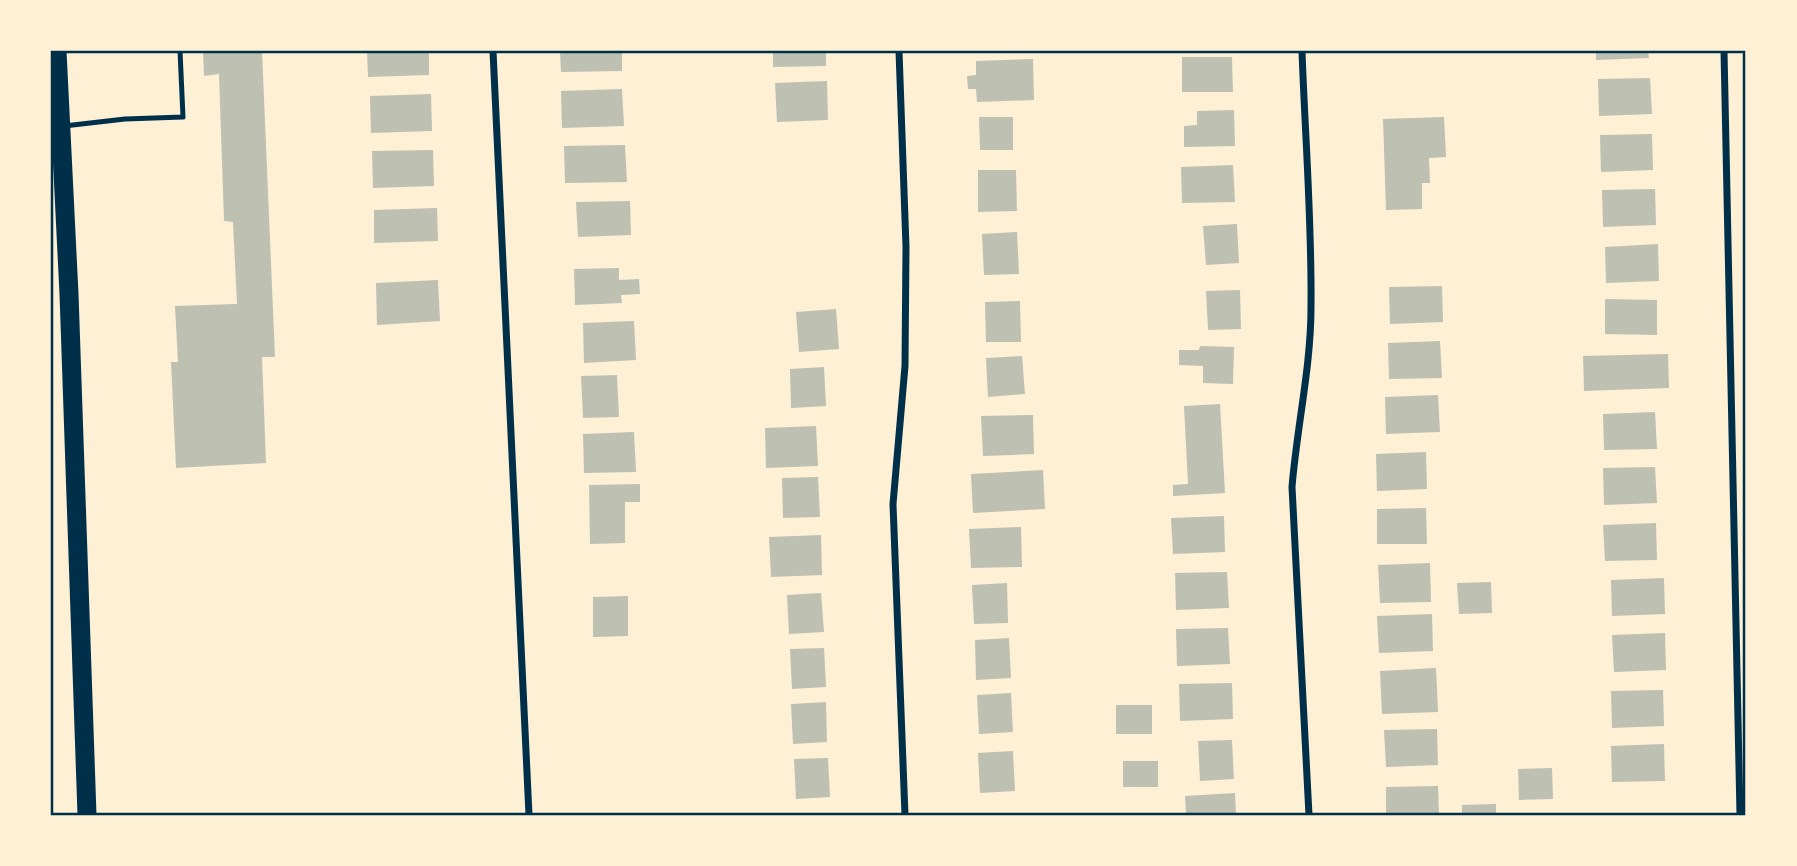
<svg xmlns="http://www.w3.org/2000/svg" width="1797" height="866" viewBox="0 0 1797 866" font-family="'Roboto Condensed',sans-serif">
<rect width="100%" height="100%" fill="#fdf0d5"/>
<!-- building -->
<g fill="#bec0b2">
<path d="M203,51H262L275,357H262L266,463L176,468L171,362H178L175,306L237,304L233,222L224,221L219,74L204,76Z"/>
<path d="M367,51H429V75L368,77Z"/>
<path d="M560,51H622V71L561,72Z"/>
<path d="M773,51H826V66L773,67Z"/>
<path d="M1596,51H1648L1649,58L1596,60Z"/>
<path d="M1182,57H1232L1233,92H1182Z"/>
<path d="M1033,59L1034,100L977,102L976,89H968L967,76L976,75V61Z"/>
<path d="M1650,78L1652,114L1599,116L1598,79Z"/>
<path d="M827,81L828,120L777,122L775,83Z"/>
<path d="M622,89L624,126L562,128L561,91Z"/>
<path d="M431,94L432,131L371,133L370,96Z"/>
<path d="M1234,110L1235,146L1184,147V126L1197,125V111Z"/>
<path d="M979,117H1013V150H980Z"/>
<path d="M1444,117L1446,157L1429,158L1430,183H1422V209L1386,210L1383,119Z"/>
<path d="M1652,134L1653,170L1601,172L1600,135Z"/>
<path d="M625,145L627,182L565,183L564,146Z"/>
<path d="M433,150L434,186L373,188L372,151Z"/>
<path d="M1233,165L1235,202L1182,203L1181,167Z"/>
<path d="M978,170H1016L1017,211L978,212Z"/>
<path d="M1655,189L1656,225L1603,227L1602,190Z"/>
<path d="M630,201L631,235L578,237L576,202Z"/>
<path d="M437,208L438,241L374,243V210Z"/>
<path d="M1237,224L1239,263L1206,265L1203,226Z"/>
<path d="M1017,232L1019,274L984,275L982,234Z"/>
<path d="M1658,244L1659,281L1606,283L1605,247Z"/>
<path d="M619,268V280L639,279L640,294L621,295L622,303L575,305L574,269Z"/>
<path d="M438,280L440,321L377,325L376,283Z"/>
<path d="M1442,286L1443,322L1390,324L1389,287Z"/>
<path d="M1240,290L1241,329L1208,330L1206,291Z"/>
<path d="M1605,299L1657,300V335L1605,334Z"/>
<path d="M1020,301L1021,342H986L985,302Z"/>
<path d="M836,309L839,349L799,352L796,312Z"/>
<path d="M634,321L636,360L584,363L583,323Z"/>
<path d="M1440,341L1442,378L1389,379L1388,343Z"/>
<path d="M1200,346L1234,347L1233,384L1203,383V366L1179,365V350H1199Z"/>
<path d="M1668,354L1669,388L1584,391L1583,356Z"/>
<path d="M1022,356L1025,394L988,397L986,358Z"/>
<path d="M824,367L826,406L791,408L790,369Z"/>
<path d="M617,375L619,417L583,418L581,376Z"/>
<path d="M1438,395L1440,432L1386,434L1385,397Z"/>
<path d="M1220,404L1225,493L1173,496V485L1188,484L1184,406Z"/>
<path d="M1655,412L1657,449L1604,450L1603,414Z"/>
<path d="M1033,415L1034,454L983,456L981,416Z"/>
<path d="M816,426L818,466L766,468L765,428Z"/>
<path d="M634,432L636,472L584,473L583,434Z"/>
<path d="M1426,452L1427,489L1377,491L1376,454Z"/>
<path d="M1655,467L1657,503L1604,505L1603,468Z"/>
<path d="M1043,470L1045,509L973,513L971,474Z"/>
<path d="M818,477L820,517L783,518L782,478Z"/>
<path d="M640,484V502H625V543L590,544L589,485Z"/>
<path d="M1426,508L1427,544H1377V509Z"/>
<path d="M1224,516L1225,552L1173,554L1171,518Z"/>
<path d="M1656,523L1657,560L1605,561L1603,525Z"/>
<path d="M1021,527L1022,567L971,568L969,529Z"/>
<path d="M821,535L822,575L771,577L769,537Z"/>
<path d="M1430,563L1431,602L1380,603L1378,565Z"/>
<path d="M1227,572L1229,608L1176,610L1175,573Z"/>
<path d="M1664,578L1665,614L1612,616L1611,580Z"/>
<path d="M1491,582L1492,613L1459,614L1457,583Z"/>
<path d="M1007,583L1008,623L974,624L972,585Z"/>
<path d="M821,593L824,632L789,634L787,595Z"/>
<path d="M628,596V636L593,637V597Z"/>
<path d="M1432,614L1433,651L1379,653L1377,616Z"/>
<path d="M1228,628L1230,664L1177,666L1176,629Z"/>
<path d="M1665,633L1666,670L1614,672L1612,635Z"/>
<path d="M1009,638L1011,678L976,680L975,640Z"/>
<path d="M824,648L826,687L792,689L790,649Z"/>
<path d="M1436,668L1438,712L1382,714L1380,671Z"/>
<path d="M1232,683L1233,719L1180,721L1179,684Z"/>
<path d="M1663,690L1664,726L1612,728L1611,691Z"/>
<path d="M1011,693L1013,732L979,734L977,695Z"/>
<path d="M826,702L827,742L793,744L791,704Z"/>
<rect x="1116" y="705" width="36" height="29"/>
<path d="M1437,729L1438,765L1386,767L1384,730Z"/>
<path d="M1232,740L1234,779L1200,781L1198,741Z"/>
<path d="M1664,744L1665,781L1612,782L1611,746Z"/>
<path d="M1013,751L1015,791L980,793L978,753Z"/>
<path d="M828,758L830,797L796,799L794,759Z"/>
<rect x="1123" y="761" width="35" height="26"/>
<path d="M1552,768L1553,799L1519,800L1518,769Z"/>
<path d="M1438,786L1439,815H1386V787Z"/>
<path d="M1235,793L1236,815H1186L1185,796Z"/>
<path d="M1496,804V815H1462V805Z"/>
</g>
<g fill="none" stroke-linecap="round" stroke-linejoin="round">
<!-- service -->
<path stroke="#003049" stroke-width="5" d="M64,126L125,119L183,117L180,51"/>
<!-- minor -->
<g stroke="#003049" stroke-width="7">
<path d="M493,51L529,815"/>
<path d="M899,51L906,247L905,366L893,504L905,815"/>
<path d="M1302,51C1305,136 1312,221 1311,307C1311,367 1297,426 1292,487L1309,815"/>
<path d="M1724,51L1740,815"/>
</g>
<!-- trunk -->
<path stroke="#003049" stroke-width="19" d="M57,51L69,294L87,815"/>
</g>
<!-- border -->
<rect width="1797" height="866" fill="none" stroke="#fdf0d5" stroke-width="105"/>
<rect x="52" y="52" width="1692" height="762" fill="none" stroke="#003049" stroke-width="2.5"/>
</svg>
